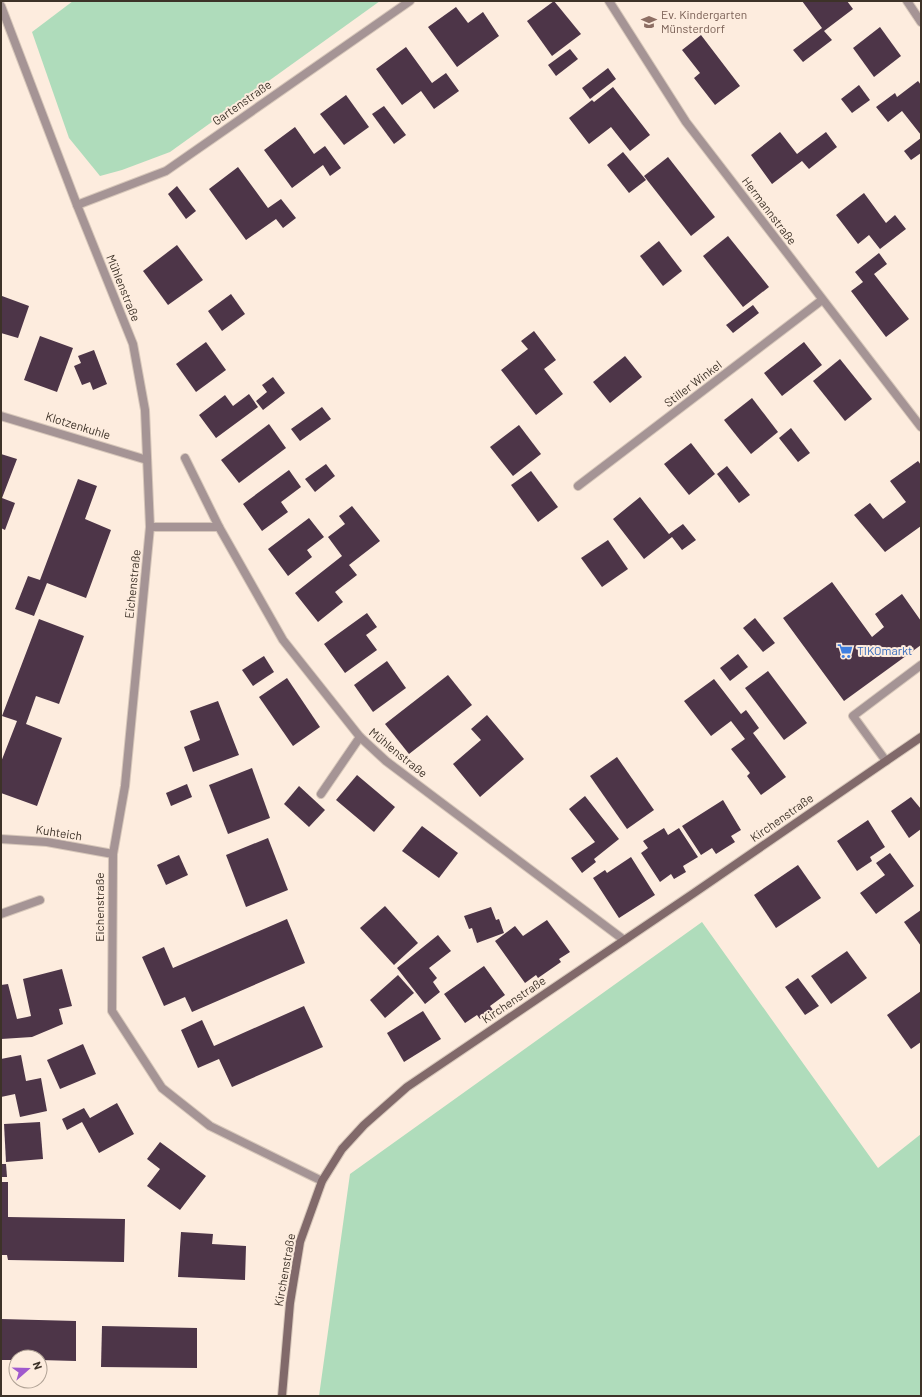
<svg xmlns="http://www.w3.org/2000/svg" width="922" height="1397" viewBox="0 0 922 1397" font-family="Barlow,sans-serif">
<rect width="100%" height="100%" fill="#fdecde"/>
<!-- green -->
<g fill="#afdcbb">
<path d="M73,1H380L170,152L122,170L100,176L69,138L32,32Z"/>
<path d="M702,922L878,1168L921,1134V1396H319L350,1174Z"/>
</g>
<!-- building -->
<g fill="#4d3548">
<path d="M554,1L581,34L552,56L527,21Z"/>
<path d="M802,1H847L853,9L824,31L832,40L803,62L793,50L822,28Z"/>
<path d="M456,7L468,23L483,12L499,36L457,67L428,27Z"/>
<path d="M880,27L901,56L874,77L853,48Z"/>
<path d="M701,35L740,86L715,105L694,78L700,73L682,50Z"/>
<path d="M406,47L432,83L446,73L459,91L434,109L421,91L402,105L376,69Z"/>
<path d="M570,49L578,59L556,76L548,65Z"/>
<path d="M608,68L616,79L590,99L582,88Z"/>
<path d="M918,81L921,85V135L902,111L888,122L876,107L895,93L897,97Z"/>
<path d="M859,85L870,100L852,113L841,99Z"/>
<path d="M613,87L650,135L630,151L611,127L589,144L569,118L592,100L594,102Z"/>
<path d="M346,95L369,127L344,145L320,114Z"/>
<path d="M384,106L406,135L394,144L372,114Z"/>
<path d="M295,127L314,154L325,146L341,168L330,176L323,165L292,188L264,150Z"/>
<path d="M780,132L797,154L826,132L837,147L809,169L802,161L772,184L751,155Z"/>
<path d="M921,138V153L911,160L904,151Z"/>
<path d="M623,152L646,180L629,193L607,165Z"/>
<path d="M668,157L715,217L691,236L644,176Z"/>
<path d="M238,167L268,208L281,199L296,218L283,228L276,219L246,240L209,189Z"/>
<path d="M177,186L196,211L186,219L168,194Z"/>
<path d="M864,193L886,223L895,215L906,229L880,249L869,235L858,244L836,215Z"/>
<path d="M728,236L769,287L743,307L703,256Z"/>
<path d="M659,241L682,271L663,286L640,256Z"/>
<path d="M177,245L203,280L168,305L143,271Z"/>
<path d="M879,253L887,264L874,274L909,319L886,337L851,291L863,282L855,272Z"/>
<path d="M231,294L245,314L222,331L208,311Z"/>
<path d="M2,296L29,306L18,338L1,333Z"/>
<path d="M753,305L759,313L733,333L726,325Z"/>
<path d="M534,331L556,360L544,369L563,394L536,415L501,370L528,349L521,341Z"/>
<path d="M40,336L73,348L57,392L24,380Z"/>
<path d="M206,342L226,370L196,392L176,364Z"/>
<path d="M804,342L822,365L782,396L764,373Z"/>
<path d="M94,350L107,384L93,390L90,382L82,385L74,366L81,363L78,356Z"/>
<path d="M625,356L642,377L610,403L593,382Z"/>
<path d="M840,359L872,399L845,421L813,381Z"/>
<path d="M273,377L285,393L263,410L256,401L267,392L262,385Z"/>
<path d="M249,394L258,407L216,438L199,415L225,395L233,406Z"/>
<path d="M752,398L778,432L751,454L724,420Z"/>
<path d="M322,407L331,419L300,441L291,429Z"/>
<path d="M269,424L286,448L239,483L221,460Z"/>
<path d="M519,425L541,454L513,476L490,447Z"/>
<path d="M791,428L810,453L798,462L779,438Z"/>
<path d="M691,443L715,474L689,495L664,464Z"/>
<path d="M1,454L17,459L2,498L15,503L5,530L1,528Z"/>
<path d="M918,461L921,465V526L885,552L854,515L870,503L883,519L906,502L890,481Z"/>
<path d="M326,464L335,476L315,492L305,479Z"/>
<path d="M727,466L750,495L739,503L717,474Z"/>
<path d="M289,470L301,487L281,502L288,512L262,531L243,504Z"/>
<path d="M531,471L558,507L538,522L511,485Z"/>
<path d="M78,479L97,486L85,519L111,530L86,598L47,583L34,616L15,609L28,576L40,580Z"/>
<path d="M640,497L669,534L683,524L696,540L682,550L672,537L644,559L613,519Z"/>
<path d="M352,506L380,541L349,565L357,575L335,592L343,602L318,622L295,593L342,556L328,537L345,524L339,516Z"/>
<path d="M309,518L324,537L307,550L312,557L288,576L268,549Z"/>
<path d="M608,540L628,569L602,587L581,558Z"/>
<path d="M832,582L872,637L884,627L875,614L902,594L921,621V645L844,701L783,618Z"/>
<path d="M367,613L377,627L366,635L377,650L345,673L324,644Z"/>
<path d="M755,618L775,643L763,652L743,628Z"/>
<path d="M39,619L84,636L59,704L36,696L26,724L62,738L37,806L1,793V762L17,721L2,716Z"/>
<path d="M738,654L748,667L730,681L720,668Z"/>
<path d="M264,656L274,672L253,686L242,670Z"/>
<path d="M387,661L406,688L373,712L354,685Z"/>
<path d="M768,671L807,723L784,740L745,688Z"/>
<path d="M448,675L472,705L409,754L385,724Z"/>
<path d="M287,678L320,727L293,746L259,697Z"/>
<path d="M714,679L741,714L746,710L759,728L753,733L786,777L761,795L747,776L750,773L731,749L745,739L731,721L711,736L684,701Z"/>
<path d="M218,701L239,755L193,772L184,747L200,740L190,711Z"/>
<path d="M487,715L524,759L480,797L453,764L481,740L471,729Z"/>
<path d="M617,757L654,810L627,829L590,776Z"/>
<path d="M252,768L270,818L228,834L209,785Z"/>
<path d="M357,775L395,807L374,832L336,800Z"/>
<path d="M187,784L192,797L171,806L166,793Z"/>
<path d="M299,786L325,810L309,827L284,804Z"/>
<path d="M585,796L619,839L594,859L596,862L582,873L571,858L595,842L569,809Z"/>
<path d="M911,797L921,809V829L909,838L891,811Z"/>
<path d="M723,800L741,830L731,836L735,842L716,854L712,848L701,855L682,826Z"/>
<path d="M868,820L885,847L870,857L872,861L857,871L837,841Z"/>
<path d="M422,826L458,853L439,878L402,851Z"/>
<path d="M664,828L668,835L679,828L698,857L683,866L686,872L674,879L671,874L660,882L641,853L648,848L643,841Z"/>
<path d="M268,838L288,890L246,907L226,855Z"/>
<path d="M890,853L914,886L876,914L860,893L885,875L876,863Z"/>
<path d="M179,855L188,875L166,885L157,865Z"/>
<path d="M631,857L655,895L619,918L593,878L605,870L607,873Z"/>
<path d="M798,865L821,898L776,928L754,895Z"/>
<path d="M385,906L418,943L394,965L360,928Z"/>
<path d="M491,907L496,920L499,919L504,933L477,943L472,928L469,929L464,916Z"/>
<path d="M921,910V946L904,922Z"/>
<path d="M287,919L305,963L192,1012L185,997L164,1006L142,957L164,947L173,968Z"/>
<path d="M547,920L570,952L559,959L561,962L538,978L536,975L525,983L495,941L515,926L523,936Z"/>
<path d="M438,935L451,951L429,968L437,978L433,982L440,992L425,1004L397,968Z"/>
<path d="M847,951L867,978L831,1004L811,976Z"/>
<path d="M484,966L505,995L490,1006L493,1010L480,1019L477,1015L465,1023L444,994Z"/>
<path d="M62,969L72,1006L59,1009L63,1024L32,1037L1,1039V985L8,984L17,1019L27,1017L31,1016L23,979Z"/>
<path d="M398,975L414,993L385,1018L370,1000Z"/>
<path d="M798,978L819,1006L805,1015L785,987Z"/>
<path d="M921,991V1042L911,1049L887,1015Z"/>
<path d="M304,1006L323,1047L232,1087L219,1059L198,1068L181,1030L202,1020L214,1046Z"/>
<path d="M423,1011L441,1039L404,1062L387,1033Z"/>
<path d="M83,1044L96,1074L60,1089L47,1060Z"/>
<path d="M21,1055L26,1081L41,1078L47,1111L20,1117L15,1094L1,1097V1059Z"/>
<path d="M117,1103L134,1134L99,1153L82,1122L67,1130L62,1119L84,1108L90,1118Z"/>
<path d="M40,1122L43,1159L6,1162L4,1124Z"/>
<path d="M160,1142L206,1176L180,1210L147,1186L160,1169L147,1159Z"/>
<path d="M1,1164H6L7,1177H1Z"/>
<path d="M1,1182H8V1217L125,1219L124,1262L8,1260L7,1255H1Z"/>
<path d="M181,1232L213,1234L212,1244L246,1246L245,1280L178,1277Z"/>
<path d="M1,1319L76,1321V1361L40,1360V1357H16V1360H1Z"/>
<path d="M102,1326L197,1328V1368L101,1367Z"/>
</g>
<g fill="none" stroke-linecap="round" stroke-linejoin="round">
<defs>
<g id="lane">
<path d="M886,761L853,716L921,665"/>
<path d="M321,794L360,737"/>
<path d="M1,914L40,900"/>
</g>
<g id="street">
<path d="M609,1L686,122L921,427"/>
<path d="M907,1L921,22"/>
<path d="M1,6L77,205L133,344L145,410L150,527H219L283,640L360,737L386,761L624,940"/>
<path d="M77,205L166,171L410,1"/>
<path d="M1,416L147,460"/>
<path d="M185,458L219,527"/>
<path d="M578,486L822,300"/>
<path d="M150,527L125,786L113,854L112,1011L162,1088L210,1126L322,1181"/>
<path d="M1,839L47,842L113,854"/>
</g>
<path id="secondary" d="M282,1396L290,1303L300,1242L322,1181L342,1149L364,1125L407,1087L694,893L921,737"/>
</defs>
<!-- lane casing -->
<use href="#lane" stroke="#d7c7ba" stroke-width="10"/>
<!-- street casing -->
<use href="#street" stroke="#d7c7ba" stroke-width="10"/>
<!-- secondary casing -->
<use href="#secondary" stroke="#d7c7ba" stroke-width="10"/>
<!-- lane -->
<use href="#lane" stroke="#a59495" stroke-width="8"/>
<!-- street -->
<use href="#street" stroke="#a59495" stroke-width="8"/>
<!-- secondary -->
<use href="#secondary" stroke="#81696a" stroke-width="8"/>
</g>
<!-- icons -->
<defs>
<symbol id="school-bare" viewBox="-9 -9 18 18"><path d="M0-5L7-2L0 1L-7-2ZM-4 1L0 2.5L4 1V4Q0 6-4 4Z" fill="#8d6e63" stroke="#fdecde" stroke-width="2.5" paint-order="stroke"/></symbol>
<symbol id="supermarket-bare" viewBox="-9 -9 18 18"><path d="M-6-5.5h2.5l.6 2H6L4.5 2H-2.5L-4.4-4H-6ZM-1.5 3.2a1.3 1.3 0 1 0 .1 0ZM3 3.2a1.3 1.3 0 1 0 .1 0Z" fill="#3f7fe0" stroke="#fdecde" stroke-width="2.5" paint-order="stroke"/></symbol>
</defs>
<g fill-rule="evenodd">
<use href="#school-bare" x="638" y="11" width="22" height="22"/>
<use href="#supermarket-bare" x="834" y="640" width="22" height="22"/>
</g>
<g text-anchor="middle" stroke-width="4" stroke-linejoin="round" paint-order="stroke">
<!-- education labels -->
<g font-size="12" fill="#785e54" stroke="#fdecde" text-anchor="start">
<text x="661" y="19">Ev. Kindergarten<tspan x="661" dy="14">Münsterdorf</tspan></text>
</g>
<!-- street labels -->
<g font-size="12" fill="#3d3228" stroke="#fdecde">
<text transform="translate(242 103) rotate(-35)" y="4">Gartenstraße</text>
<text transform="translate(769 211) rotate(53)" y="4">Hermannstraße</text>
<text transform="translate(123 288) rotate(68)" y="4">Mühlenstraße</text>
<text transform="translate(693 384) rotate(-37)" y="4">Stiller Winkel</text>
<text transform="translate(78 426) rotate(17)" y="4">Klotzenkuhle</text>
<text transform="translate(133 584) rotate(-84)" y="4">Eichenstraße</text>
<text transform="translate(398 753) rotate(39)" y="4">Mühlenstraße</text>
<text transform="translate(782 818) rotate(-35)" y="4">Kirchenstraße</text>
<text transform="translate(59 833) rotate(9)" y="4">Kuhteich</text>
<text transform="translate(100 907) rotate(-90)" y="4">Eichenstraße</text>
<text transform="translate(514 1000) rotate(-34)" y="4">Kirchenstraße</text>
<text transform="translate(285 1270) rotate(-80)" y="4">Kirchenstraße</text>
</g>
<!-- shop labels -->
<g font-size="12" fill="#366cbe" stroke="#fdecde" text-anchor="start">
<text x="857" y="655">TIKOmarkt</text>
</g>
</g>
<!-- border -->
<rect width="922" height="1397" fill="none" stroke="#3d3228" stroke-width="4"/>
<!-- north arrow -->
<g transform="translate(28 1369) rotate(70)"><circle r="19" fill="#fdecde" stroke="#b0a295"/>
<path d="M0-3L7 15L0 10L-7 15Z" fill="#a059cd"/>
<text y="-6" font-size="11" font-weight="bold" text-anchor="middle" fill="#3d3228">N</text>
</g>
</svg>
